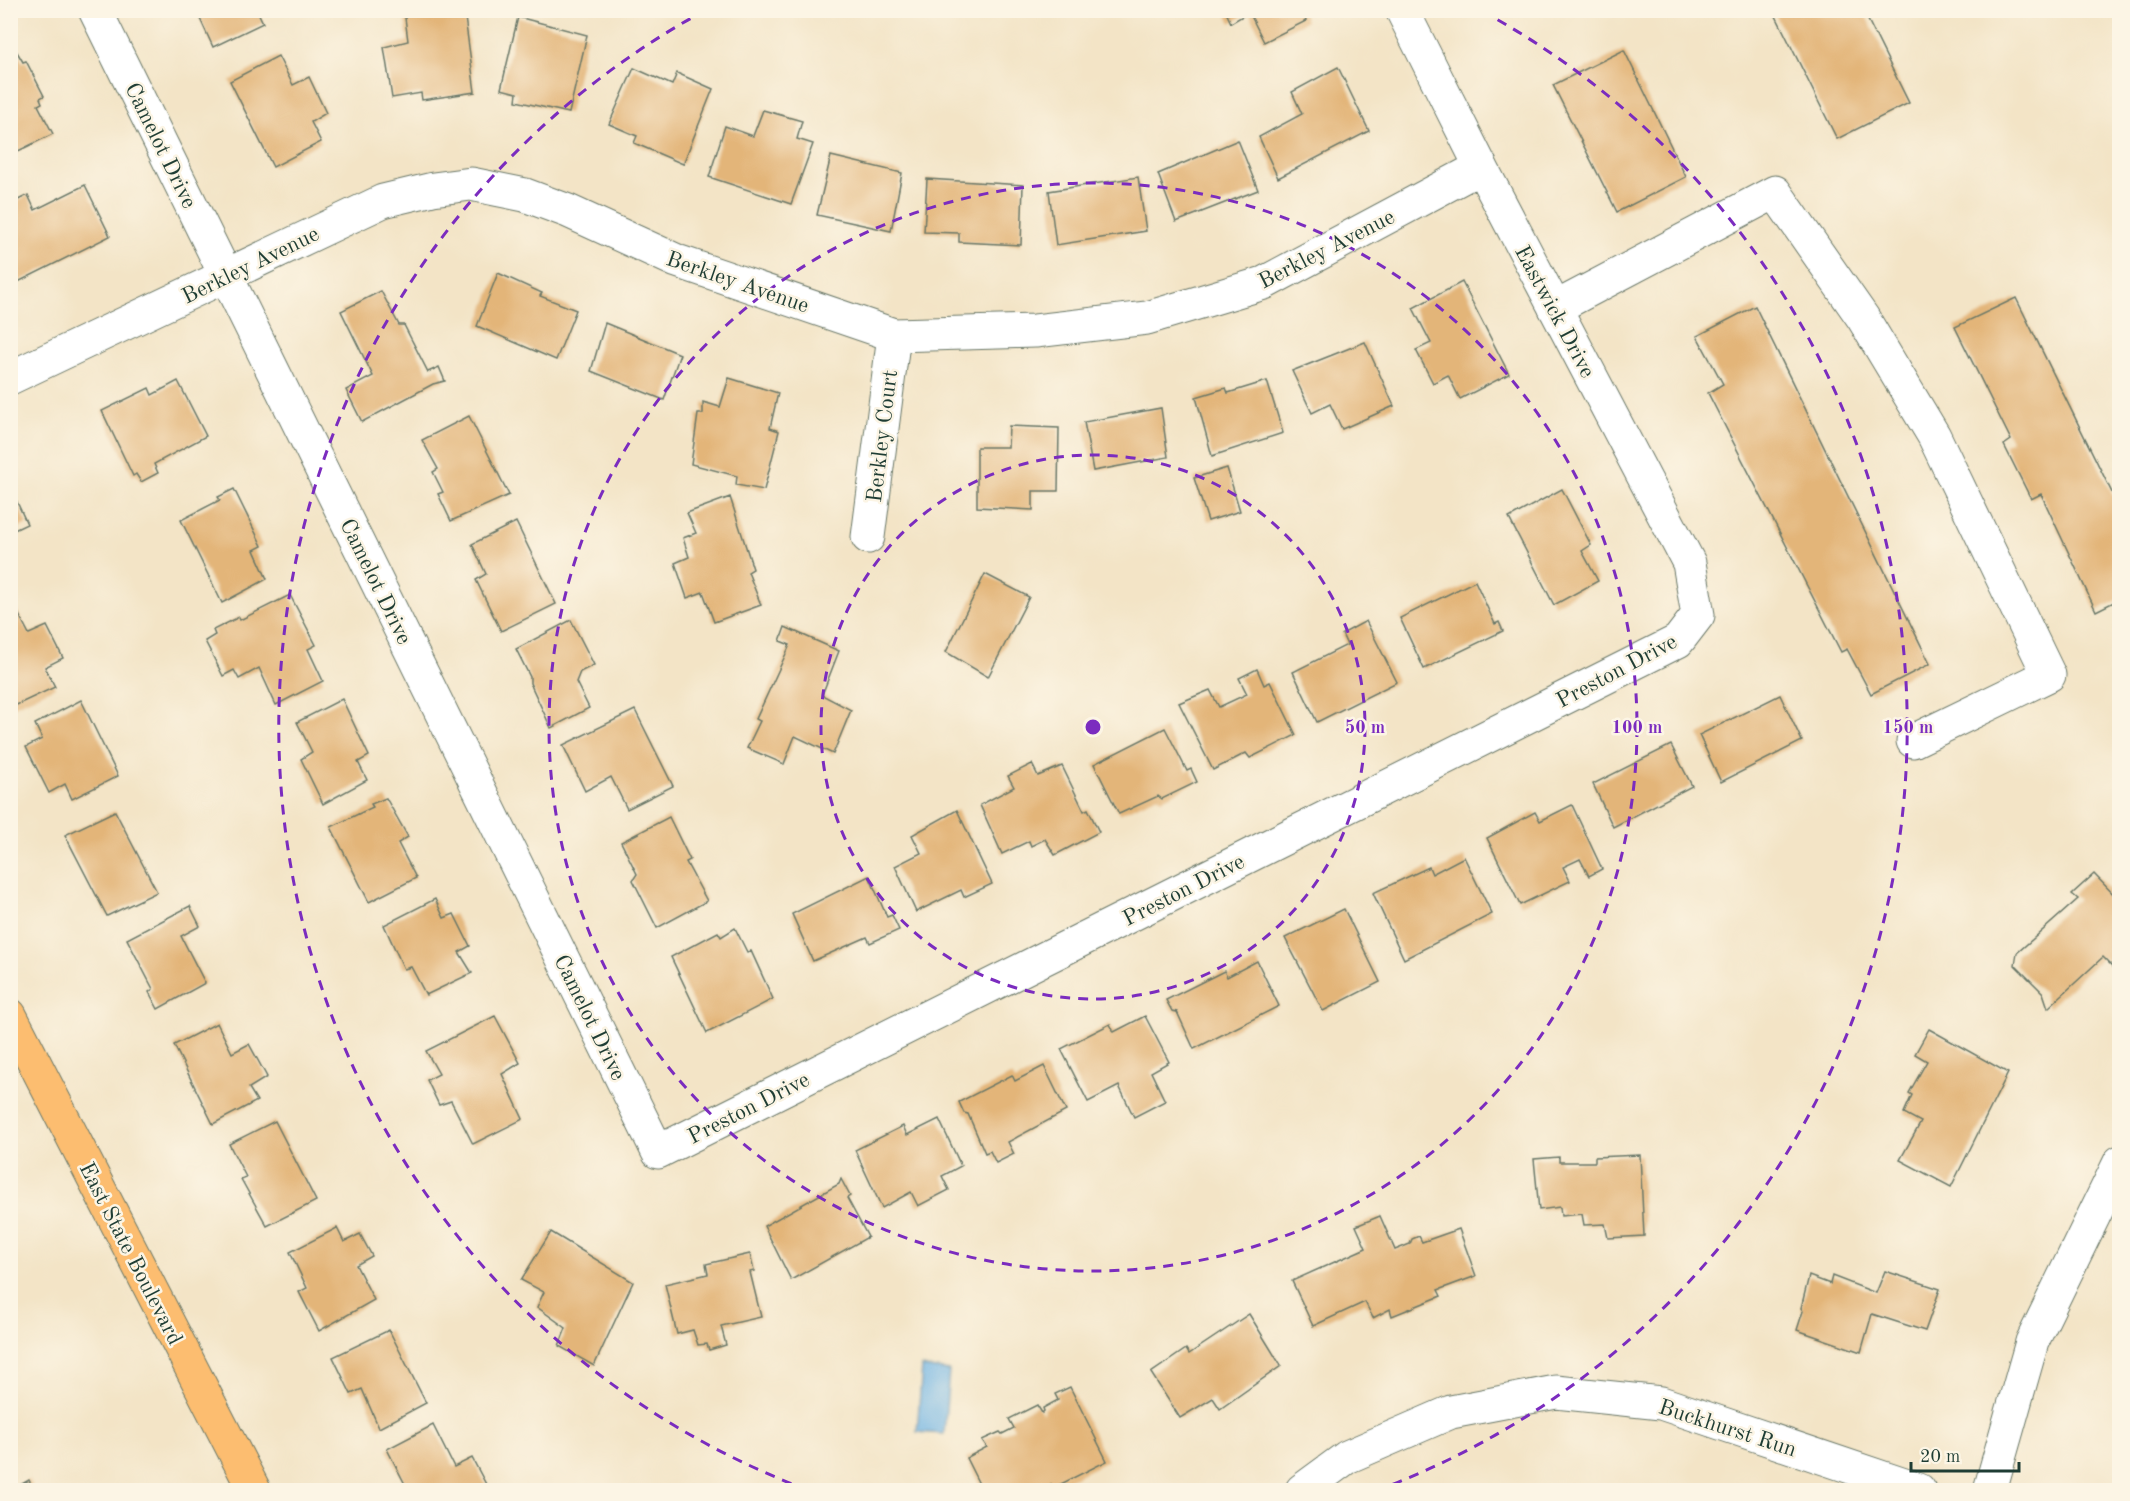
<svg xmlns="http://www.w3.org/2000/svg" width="2130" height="1501" viewBox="0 0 2130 1501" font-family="'Old Standard TT',serif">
<rect width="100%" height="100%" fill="#fcf5e5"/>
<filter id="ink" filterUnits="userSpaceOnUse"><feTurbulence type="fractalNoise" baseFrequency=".0167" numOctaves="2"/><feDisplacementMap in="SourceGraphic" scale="12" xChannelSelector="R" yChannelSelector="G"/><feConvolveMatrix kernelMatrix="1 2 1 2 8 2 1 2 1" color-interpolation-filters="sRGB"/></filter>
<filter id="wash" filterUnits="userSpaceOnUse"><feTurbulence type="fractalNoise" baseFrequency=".008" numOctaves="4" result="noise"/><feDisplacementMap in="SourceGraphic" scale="24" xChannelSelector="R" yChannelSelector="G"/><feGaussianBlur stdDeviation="1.35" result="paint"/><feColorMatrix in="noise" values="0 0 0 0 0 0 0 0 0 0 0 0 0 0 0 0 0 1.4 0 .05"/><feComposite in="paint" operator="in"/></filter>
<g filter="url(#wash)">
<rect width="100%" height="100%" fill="#f3e4c6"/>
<!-- water -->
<path fill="#6eb3e4" stroke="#46788c" stroke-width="1.5" d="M922,1367L949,1371L944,1434L917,1432Z"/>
<g id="blocks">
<!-- building -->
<g fill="#e3b579">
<path d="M196,10H257L263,23L213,47Z"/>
<path d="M404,10H464L475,92L422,100L421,93L392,98L384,47L408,41Z"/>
<path d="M1225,10H1302L1306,21L1264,42L1249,12L1231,23Z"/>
<path d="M1773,10H1863L1909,103L1837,139Z"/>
<path d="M518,17L587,35L569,113L516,101L517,93L501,89Z"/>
<path d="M1624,50L1686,177L1617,212L1553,85Z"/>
<path d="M17,52L23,62L26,61L44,96L40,98L42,103L38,105L53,134L10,155V55Z"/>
<path d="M278,56L293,85L309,77L326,113L311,122L321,142L273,167L230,81Z"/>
<path d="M1338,67L1369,131L1278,178L1259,137L1302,114L1292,92Z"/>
<path d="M634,68L672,85L677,73L713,89L683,164L634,143L637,136L609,124Z"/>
<path d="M763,110L802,121L797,139L813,144L791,204L709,177L725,126L753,136Z"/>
<path d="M1238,140L1258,190L1176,222L1158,174Z"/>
<path d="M831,156L902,173L891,231L817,215Z"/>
<path d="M1138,177L1146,231L1056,245L1049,191Z"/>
<path d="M927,179L1023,185L1021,245L959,242V233L924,232Z"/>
<path d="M85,185L110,236L10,286V204L28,195L35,210Z"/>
<path d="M498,273L542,293L540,296L576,310L556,360L477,326Z"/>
<path d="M1462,282L1509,374L1460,399L1448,375L1433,383L1416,350L1431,343L1413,308Z"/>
<path d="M381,291L399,325H404L428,372L439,367L445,381L433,384L362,422L346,390L373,376L341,311Z"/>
<path d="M2016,298L2120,509V599L2096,611L2041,494L2031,499L2004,445L2011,440L1955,327Z"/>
<path d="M1755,306L1930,664L1871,694L1847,649L1841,652L1708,393L1723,384L1697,336Z"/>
<path d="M605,323L680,354L664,400L591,371Z"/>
<path d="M1365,342L1394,406L1342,429L1330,404L1312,413L1292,371Z"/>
<path d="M729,378L778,393L770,428L779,431L764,490L736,485L737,476L691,464L698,414H703V402L720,407Z"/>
<path d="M178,381L206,436L154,464L158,473L141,482L136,474L133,476L102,411L149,388L152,395Z"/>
<path d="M1267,381L1283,433L1212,456L1196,397L1226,388L1228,393Z"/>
<path d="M1161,408L1168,457L1093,471L1084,422Z"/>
<path d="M469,416L509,495L451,521L438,494L443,492L433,472L438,469L422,440Z"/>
<path d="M1009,426L1059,428L1058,491H1033V510L977,507V447H1008Z"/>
<path d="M1227,468L1240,511L1208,521L1194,478Z"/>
<path d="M10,482L14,489L12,491L27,524L10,532Z"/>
<path d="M234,489L262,546L254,550L267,579L222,603L181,520L220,500L218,497Z"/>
<path d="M1562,489L1591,545L1582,551L1598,581L1554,605L1509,518Z"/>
<path d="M730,497L753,569L748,572L761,605L714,622L703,592L687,598L675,563L689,557L683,538L696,533L687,513Z"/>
<path d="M516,522L556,604L501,631L476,580L486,574L472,544Z"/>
<path d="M985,574L1029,597L988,677L946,652Z"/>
<path d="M1475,581L1495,624L1499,622L1503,631L1424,669L1400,618Z"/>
<path d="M290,595L316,645L308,649L323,681L276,705L259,668L239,679L234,670L223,676L205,641L215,635L213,630L239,617L240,620Z"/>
<path d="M15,607L29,634L47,626L63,658L45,667L55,687L10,708V609Z"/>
<path d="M571,620L594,665L580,672L576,682L589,708L551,728L530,683V677L516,649Z"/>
<path d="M1366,621L1397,682L1317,722L1293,672L1347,645L1342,634Z"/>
<path d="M785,627L839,651L822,695L851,710L833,754L795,736L784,764L747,748L760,721L756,719L790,645L780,641Z"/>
<path d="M1257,669L1264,685L1270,682L1296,735L1250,758L1246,753L1213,770L1179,703L1210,690L1219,707L1247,694L1239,678Z"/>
<path d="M1780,695L1802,741L1721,782L1699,735Z"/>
<path d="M342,699L369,756L358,762L367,780L323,804L301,759L312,752L297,722Z"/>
<path d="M81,700L118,776L72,799L65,784L49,793L26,747L42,739L35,724Z"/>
<path d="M635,710L673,786L627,809L611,777L585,791L563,745Z"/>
<path d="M1165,728L1187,771L1191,769L1197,782L1162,799L1158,796L1119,814L1094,764Z"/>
<path d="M1671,745L1692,786L1613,827L1593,784Z"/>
<path d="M1032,764L1038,776L1062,766L1084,811L1088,809L1099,832L1055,855L1045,839L1031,846L1029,841L1002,854L980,805L1014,787L1008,776Z"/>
<path d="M386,798L408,837L398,843L416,878L369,902L331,827L373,807L371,804Z"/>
<path d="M1572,805L1602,869L1589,876L1580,859L1563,867L1570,881L1520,905L1487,838L1535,812L1540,821Z"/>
<path d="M957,810L992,884L964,897L961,890L916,912L895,866L921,853L912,835Z"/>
<path d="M115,811L157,892L107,916L65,835Z"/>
<path d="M669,817L690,860L686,862L707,901L657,928L633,880L637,874L621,842Z"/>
<path d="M1464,857L1492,914L1404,959L1373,893L1429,867L1432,874Z"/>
<path d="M2094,874L2120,901V974L2103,957L2048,1008L2043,993L2015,965L2017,953L2078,899L2072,894Z"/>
<path d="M869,876L887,917L892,915L899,930L870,943L867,937L813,961L792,914Z"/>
<path d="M435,899L444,918L454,914L470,946L459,952L472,973L426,995L411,967L404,969L384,925Z"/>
<path d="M190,906L200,926L181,936L205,983L158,1009L149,992L153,989L127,939Z"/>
<path d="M1344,909L1380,982L1323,1011L1285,938Z"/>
<path d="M735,928L747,952L751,951L773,999L707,1033L671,957L718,932L721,937Z"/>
<path d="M1257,961L1279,1006L1194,1049L1177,1012L1172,1011L1166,1000L1224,971L1227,977Z"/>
<path d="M495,1016L520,1063L502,1074L523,1119L473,1144L451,1101L439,1105L427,1080L439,1074L426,1051Z"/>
<path d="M1145,1016L1169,1062L1151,1072L1165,1101L1134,1117L1119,1086L1088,1102L1061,1049L1110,1024L1114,1032Z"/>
<path d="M217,1023L232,1053L249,1044L267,1077L249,1088L257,1101L213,1124L174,1045Z"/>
<path d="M1929,1029L2008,1073L1951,1187L1900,1160L1921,1122L1904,1113L1912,1095L1909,1093L1927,1061L1915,1054Z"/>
<path d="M1044,1066L1066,1111L1008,1142L1014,1154L996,1163L990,1151L985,1153L968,1114L964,1113L959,1102L1012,1075L1015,1081Z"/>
<path d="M939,1119L961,1166L942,1176L949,1190L918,1206L911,1192L882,1208L855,1150L903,1126L907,1135Z"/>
<path d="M275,1121L316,1201L267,1226L241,1179L246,1177L229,1144Z"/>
<path d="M1640,1155L1644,1236L1608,1238L1605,1224L1584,1225L1582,1214L1561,1216L1560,1207L1539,1210L1534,1159L1559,1157V1162H1595V1157Z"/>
<path d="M841,1179L850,1196L847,1198L868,1237L791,1280L764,1226L839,1184Z"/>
<path d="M1380,1216L1395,1250L1410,1244L1412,1239L1419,1236L1422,1242L1459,1229L1476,1276L1438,1290L1441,1296L1392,1316L1390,1309L1373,1318L1365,1302L1313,1326L1292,1281L1366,1248L1356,1226Z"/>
<path d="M337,1228L344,1242L360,1234L372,1256L356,1265L374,1300L319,1331L299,1292L307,1288L290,1252Z"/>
<path d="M551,1232L633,1282L594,1366L559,1346L566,1328L537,1307L544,1292L521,1280Z"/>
<path d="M750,1254L754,1271L750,1272L761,1317L721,1326L726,1345L709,1350L707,1344L698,1345L693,1330L677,1334L665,1284L708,1274L706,1264Z"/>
<path d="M1885,1271L1940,1289L1925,1331L1872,1314L1861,1352L1797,1330L1803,1311L1801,1308L1809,1276L1830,1284L1832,1276L1876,1293Z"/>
<path d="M1249,1314L1281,1366L1220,1409L1213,1398L1180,1418L1151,1373L1186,1349L1189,1354Z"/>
<path d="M389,1330L426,1403L379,1428L362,1389L351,1394L333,1357Z"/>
<path d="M1070,1387L1107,1461L1053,1488L1051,1484L1047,1487L1049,1490H982L966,1458L987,1447L982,1440L1000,1432L1002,1434L1014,1428L1009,1419L1037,1405L1042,1413L1044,1411L1043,1408L1058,1400L1055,1394Z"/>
<path d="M433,1425L454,1467L472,1458L489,1490H408L387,1449Z"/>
<path d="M29,1480L34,1490H10V1483L13,1489Z"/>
</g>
</g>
</g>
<g filter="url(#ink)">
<use href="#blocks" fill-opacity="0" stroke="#697767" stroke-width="1.5"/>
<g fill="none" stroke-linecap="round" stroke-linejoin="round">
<defs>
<g id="minor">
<path d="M95,10L658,1152L1678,641L1698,615L1689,563L1481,167L1402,10"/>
<path d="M1555,308L1775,192L1863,318L1934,436L2049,675L1913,741"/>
<path d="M10,378L383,201L433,189L471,184L525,195L568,211L677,261L894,335L1035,331L1147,318L1264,283L1481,167"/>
<path d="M868,537L894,335"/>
<path d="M1302,1490L1347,1457L1451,1412L1556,1392L1661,1403L1919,1490"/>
<path d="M1990,1490L2032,1342L2120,1162"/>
</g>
<path id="major" d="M10,1015L254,1490"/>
</defs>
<!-- minor casing -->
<use href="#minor" stroke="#697767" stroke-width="35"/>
<!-- major casing -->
<use href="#major" stroke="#697767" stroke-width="35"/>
<!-- minor -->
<use href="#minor" stroke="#fff" stroke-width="33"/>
<!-- major -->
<use href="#major" stroke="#fcbd6f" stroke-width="33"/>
</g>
</g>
<!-- distance rings -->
<g fill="none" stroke="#7b2cbf" stroke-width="3" stroke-dasharray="10 8">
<circle cx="1093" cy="727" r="272"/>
<circle cx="1093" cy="727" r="544"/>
<path d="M808 1490A815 815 0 0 1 704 11M1482 11A815 815 0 0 1 1378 1490"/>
</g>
<g text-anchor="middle" stroke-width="5" stroke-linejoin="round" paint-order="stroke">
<!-- street labels -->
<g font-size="22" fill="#1f3d34" stroke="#fcf5e5">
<text transform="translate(162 145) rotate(64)" y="8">Camelot Drive</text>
<text transform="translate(1326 248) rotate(-27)" y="8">Berkley Avenue</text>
<text transform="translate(250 264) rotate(-26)" y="8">Berkley Avenue</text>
<text transform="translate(738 281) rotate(19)" y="8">Berkley Avenue</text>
<text transform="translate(1556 311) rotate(62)" y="8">Eastwick Drive</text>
<text transform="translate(881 436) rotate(-83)" y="8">Berkley Court</text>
<text transform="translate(377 581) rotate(64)" y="8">Camelot Drive</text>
<text transform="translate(1616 670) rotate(-28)" y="8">Preston Drive</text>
<text transform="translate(1183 889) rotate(-27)" y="8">Preston Drive</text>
<text transform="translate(591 1017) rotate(64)" y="8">Camelot Drive</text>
<text transform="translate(748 1107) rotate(-27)" y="8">Preston Drive</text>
<text transform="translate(132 1253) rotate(63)" y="8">East State Boulevard</text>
<text transform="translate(1728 1427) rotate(18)" y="8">Buckhurst Run</text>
</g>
</g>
<circle cx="1093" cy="727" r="9" fill="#7b2cbf" stroke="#fcf5e5" stroke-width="3"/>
<g font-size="18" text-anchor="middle" font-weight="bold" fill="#7b2cbf" stroke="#fcf5e5" stroke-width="5" stroke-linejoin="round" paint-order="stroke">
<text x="1365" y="733">50 m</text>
<text x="1637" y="733">100 m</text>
<text x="1908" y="733">150 m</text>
</g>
<!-- margin -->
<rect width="2130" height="1501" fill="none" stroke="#fcf5e5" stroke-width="36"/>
<!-- scale -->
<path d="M1911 1462v9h108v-9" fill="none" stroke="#1f3d34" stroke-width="3"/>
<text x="1920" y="1462" font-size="18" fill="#1f3d34" stroke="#fcf5e5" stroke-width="4.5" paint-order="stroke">20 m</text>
</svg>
